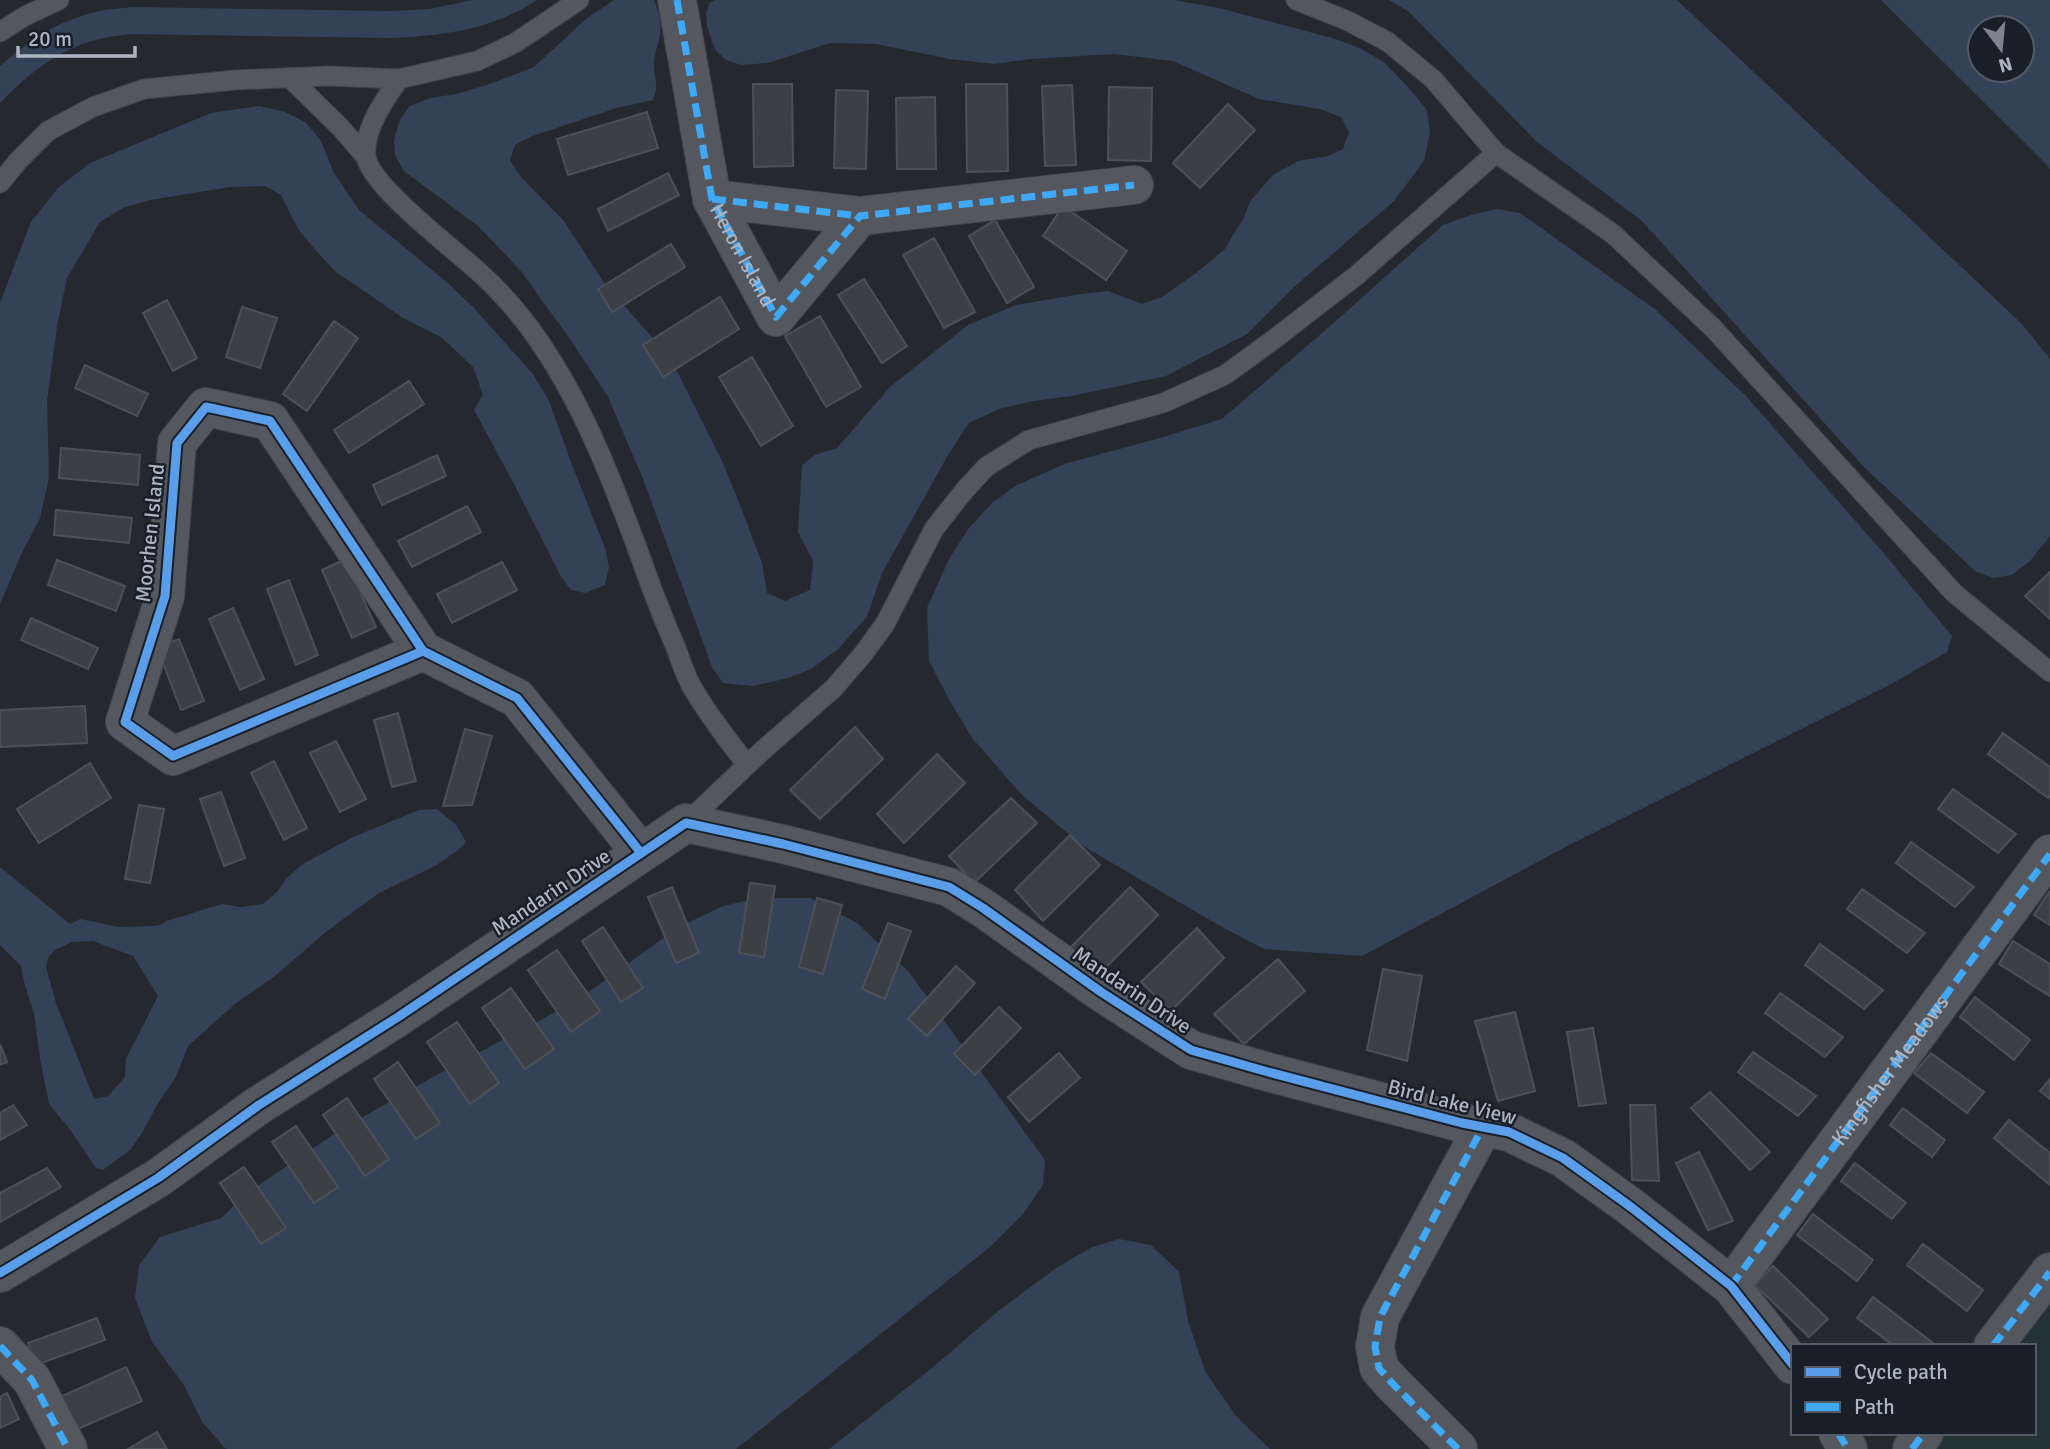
<svg xmlns="http://www.w3.org/2000/svg" width="2050" height="1449" viewBox="0 0 2050 1449" font-family="Signika,sans-serif">
<rect width="100%" height="100%" fill="#25292f"/>
<!-- green -->
<path fill="#233335" d="M2050,1293V1449H1931L1943,1433H2034V1346H2010Z"/>
<!-- water -->
<g fill="#334257" fill-rule="evenodd">
<path d="M473,0H537C494,29 442,36 391,38L133,34C122,35 111,36 100,39C61,47 27,75 0,103V66C26,43 57,21 92,13C104,9 118,9 131,7L391,11L430,9Z"/>
<path d="M614,0H654C658,10 662,22 660,33C659,45 653,55 654,67C655,84 659,82 653,100L617,108L530,137L515,145L510,160L521,177L564,221L602,280L650,335L678,373L723,463L740,505L762,563L767,593L785,601L810,590L813,561L798,532L802,465L815,455L837,448L890,387L968,325L1016,305L1081,294L1108,291L1142,304L1162,297L1196,273L1224,250L1242,221L1251,200L1273,175L1298,161L1328,156L1343,149L1349,132L1341,117L1320,109L1259,99L1173,61L1114,54L1031,59L994,64L950,59L876,44L830,43L768,63L741,65L726,60L715,49L707,27L706,12L710,2L716,0H1174L1219,8L1332,38L1360,48L1384,62L1408,87L1427,110L1430,132L1424,161L1394,201L1293,288L1247,334L1166,376L1072,396L1033,401L999,409L969,423L948,455L882,573L867,617L837,650L811,669L788,678L753,686L723,683L712,667L643,479L608,397L570,339L520,270L478,226L404,171L395,155L394,140L400,119L410,106L431,98L456,94L493,83L534,67L586,19Z"/>
<path d="M1389,0H1677L2022,324L2050,359V536L2030,561L2012,575L1993,578L1975,571L1864,467L1642,221L1537,142L1409,12Z"/>
<path d="M1881,0H2050V169L2047,165ZM1980,28H2022V70H1980Z"/>
<path d="M259,106L285,112L305,122L320,139L334,173L359,210L449,284L474,308L533,374L549,401L571,462L605,548L609,567L605,585L585,593L571,590L560,575L513,482L474,410L483,395L473,367L441,337L403,318L336,272L318,253L298,229L281,195L265,186L230,187L150,200L123,208L100,222L67,278L57,326L47,401L49,477L40,518L21,555L0,604V303L31,222L58,188L90,163L211,113Z"/>
<path d="M1497,209L1520,213L1656,310L1746,396L1887,557L1952,636L1947,652L1893,683L1573,843L1362,956L1264,949L1222,927L1083,846L1021,794L973,739L952,705L929,661L927,608L949,559L969,528L992,503L1017,485L1067,463L1153,440L1222,419L1337,320L1443,225L1471,215Z"/>
<path d="M437,809L456,825L466,842L457,851L435,866L379,893L327,931L275,976L236,1003L188,1046L176,1077L157,1105L142,1133L130,1150L103,1170L96,1168L68,1127L49,1104L40,1059L34,1013L25,986L21,966L0,945V867L70,924L80,919L119,927L152,926L161,925L167,921L222,904L240,907L263,904L278,891L286,879L301,865L353,837L419,810ZM93,941L133,956L158,996L126,1059L125,1077L108,1096L94,1099L56,1003L46,967L48,958L55,950L72,942Z"/>
<path d="M759,898H810L857,923L909,972L1045,1160L1043,1185L1024,1213L990,1247L736,1449H227L224,1447L202,1422L184,1385L152,1342L135,1298L139,1265L160,1237L221,1218L247,1193L340,1130L433,1077L578,1000L677,928L723,906Z"/>
<path d="M1119,1239L1151,1245L1179,1272L1188,1321L1205,1371L1236,1416L1270,1449H829L932,1368L997,1312L1056,1268L1092,1247Z"/>
</g>
<!-- building -->
<g fill="#3c3f44" stroke="#4c5058" stroke-width="2">
<path d="M753,84H792L793,166L754,167Z"/>
<path d="M966,84H1007L1008,171L967,172Z"/>
<path d="M1072,85L1076,165L1045,166L1042,86Z"/>
<path d="M1109,87L1152,88L1151,161L1108,160Z"/>
<path d="M836,90L868,91L866,169L834,168Z"/>
<path d="M935,97L936,169H897L896,98Z"/>
<path d="M1228,104L1255,130L1200,188L1173,163Z"/>
<path d="M647,112L658,148L568,175L557,139Z"/>
<path d="M668,173L679,195L608,231L598,209Z"/>
<path d="M1063,206L1127,251L1106,280L1043,236Z"/>
<path d="M995,220L1034,287L1007,303L969,236Z"/>
<path d="M934,238L975,312L944,328L903,255Z"/>
<path d="M671,244L685,267L612,312L598,289Z"/>
<path d="M864,279L907,346L882,363L838,295Z"/>
<path d="M720,297L739,329L663,377L643,345Z"/>
<path d="M167,300L197,358L173,371L143,313Z"/>
<path d="M242,307L277,318L260,368L226,357Z"/>
<path d="M820,316L861,387L826,407L785,336Z"/>
<path d="M334,321L358,338L307,411L283,394Z"/>
<path d="M752,357L793,426L761,446L719,377Z"/>
<path d="M85,365L148,394L137,416L75,388Z"/>
<path d="M409,381L424,404L349,453L334,430Z"/>
<path d="M61,448L140,455L138,485L59,478Z"/>
<path d="M437,455L446,476L382,505L373,485Z"/>
<path d="M467,506L481,532L412,567L398,541Z"/>
<path d="M56,510L132,518L129,543L54,535Z"/>
<path d="M345,559L376,627L352,638L322,570Z"/>
<path d="M57,560L125,586L116,611L48,585Z"/>
<path d="M502,562L517,590L452,623L437,594Z"/>
<path d="M2050,572V619L2025,596Z"/>
<path d="M289,580L318,655L296,665L267,589Z"/>
<path d="M233,608L264,679L240,690L209,619Z"/>
<path d="M31,618L98,648L88,669L21,640Z"/>
<path d="M179,639L204,701L181,710L157,647Z"/>
<path d="M85,706L87,743L0,747V710Z"/>
<path d="M398,713L416,781L392,787L374,720Z"/>
<path d="M855,727L883,759L820,819L790,790Z"/>
<path d="M465,729L492,736L472,805L443,806Z"/>
<path d="M2003,733L2050,767V796L2048,798L1988,754Z"/>
<path d="M336,741L366,799L340,812L310,753Z"/>
<path d="M937,754L965,783L904,843L877,814Z"/>
<path d="M274,761L307,828L284,840L251,773Z"/>
<path d="M90,763L111,798L39,843L17,809Z"/>
<path d="M1953,789L2016,834L1998,853L1938,809Z"/>
<path d="M221,792L245,858L224,866L200,799Z"/>
<path d="M1011,798L1037,823L974,883L949,856Z"/>
<path d="M139,805L164,809L150,883L125,879Z"/>
<path d="M1070,835L1100,865L1043,921L1015,890Z"/>
<path d="M1911,842L1974,887L1955,907L1896,863Z"/>
<path d="M750,883L775,886L764,957L739,953Z"/>
<path d="M672,887L699,953L676,963L648,897Z"/>
<path d="M1130,887L1158,915L1097,976L1071,947Z"/>
<path d="M1862,889L1925,933L1907,953L1847,909Z"/>
<path d="M2049,892L2050,893V925L2034,915Z"/>
<path d="M817,898L842,905L823,974L799,967Z"/>
<path d="M888,923L911,931L885,999L862,989Z"/>
<path d="M603,927L643,988L621,1002L582,941Z"/>
<path d="M1197,928L1224,958L1171,1011L1141,982Z"/>
<path d="M2013,941L2050,964V996L1999,964Z"/>
<path d="M1820,944L1883,990L1864,1009L1805,965Z"/>
<path d="M557,950L600,1011L571,1032L528,970Z"/>
<path d="M1278,959L1305,991L1244,1044L1214,1014Z"/>
<path d="M956,966L975,983L927,1036L908,1019Z"/>
<path d="M1383,969L1422,976L1407,1061L1367,1050Z"/>
<path d="M511,988L554,1049L525,1069L482,1008Z"/>
<path d="M1780,993L1843,1037L1825,1057L1765,1013Z"/>
<path d="M1975,997L2030,1040L2014,1060L1960,1017Z"/>
<path d="M999,1007L1021,1028L975,1075L954,1054Z"/>
<path d="M1515,1012L1535,1091L1498,1101L1475,1021Z"/>
<path d="M457,1022L499,1083L470,1104L427,1042Z"/>
<path d="M1593,1028L1606,1103L1579,1106L1567,1032Z"/>
<path d="M0,1044L7,1062L0,1065Z"/>
<path d="M1753,1052L1816,1096L1798,1116L1738,1072Z"/>
<path d="M1059,1053L1080,1078L1029,1122L1008,1097Z"/>
<path d="M1931,1053L1984,1092L1967,1113L1914,1073Z"/>
<path d="M398,1062L440,1123L416,1139L374,1079Z"/>
<path d="M2050,1079V1099L2040,1091Z"/>
<path d="M1710,1092L1770,1152L1750,1170L1691,1108Z"/>
<path d="M347,1098L389,1159L365,1176L323,1115Z"/>
<path d="M13,1105L27,1125L0,1140V1113Z"/>
<path d="M1630,1105H1655L1659,1181L1632,1180Z"/>
<path d="M1903,1108L1945,1140L1932,1157L1890,1125Z"/>
<path d="M2009,1120L2050,1153V1185L1994,1138Z"/>
<path d="M296,1126L338,1187L314,1203L272,1142Z"/>
<path d="M1699,1152L1733,1221L1708,1230L1676,1163Z"/>
<path d="M1855,1163L1906,1203L1892,1219L1841,1181Z"/>
<path d="M244,1167L286,1228L261,1244L220,1183Z"/>
<path d="M47,1168L61,1187L0,1222V1193Z"/>
<path d="M1813,1214L1873,1260L1857,1281L1797,1235Z"/>
<path d="M1923,1244L1983,1290L1967,1311L1907,1265Z"/>
<path d="M1773,1266L1828,1319L1809,1337L1755,1285Z"/>
<path d="M1873,1297L1933,1343L1931,1346H1894L1857,1318Z"/>
<path d="M97,1318L105,1340L36,1365L28,1343Z"/>
<path d="M126,1367L142,1401L71,1432L56,1399Z"/>
<path d="M7,1393L19,1419L0,1428V1397Z"/>
<path d="M157,1432L167,1449H128Z"/>
</g>
<g fill="none" stroke-linecap="round" stroke-linejoin="round">
<defs>
<g id="service">
<path d="M1296,0L1348,21L1388,42L1434,80L1496,153L1613,234L1713,328L1954,593L2050,672"/>
<path d="M0,32L25,16L59,0"/>
<path d="M290,78L341,128L366,157"/>
<path d="M399,79C385,99 363,130 366,156C369,185 455,250 479,272C502,293 524,318 541,344C587,412 615,488 643,564C653,593 664,620 676,648C681,661 685,675 692,687C708,715 728,740 747,765"/>
<path d="M0,183L18,161L48,131L93,107L144,89L235,80L329,76L399,79L477,61L515,43L579,0"/>
<path d="M686,823L763,750L834,688L864,653L885,624L934,529L964,491L986,467L1029,440L1163,403L1225,375L1277,337L1357,275L1496,153"/>
</g>
<g id="minor">
<path d="M677,0L712,199L776,317L860,216L1134,185"/>
<path d="M712,199L860,216"/>
<path d="M423,651L270,421L206,407L177,443L165,596L125,722L173,756L423,651L517,698L641,853"/>
<path d="M0,1273L158,1178L259,1105L398,1017L686,823L783,844L949,887L983,908L1101,992L1191,1050L1268,1072L1462,1123L1509,1132L1563,1158L1631,1207L1731,1286L1793,1365"/>
<path id="s1" d="M1731,1286L2050,854"/>
<path d="M0,1346L32,1380L68,1449"/>
<path d="M1993,1346L2050,1272"/>
<path d="M1838,1433L1848,1449"/>
<path d="M1458,1449L1392,1383L1379,1368L1375,1347L1380,1317L1483,1127"/>
<path d="M1912,1449L1924,1433"/>
</g>
</defs>
<!-- service casing -->
<use href="#service" stroke="#414449" stroke-width="21"/>
<!-- minor casing -->
<use href="#minor" stroke="#414449" stroke-width="40"/>
<!-- service -->
<use href="#service" stroke="#54575e" stroke-width="19"/>
<!-- minor -->
<use href="#minor" stroke="#54575e" stroke-width="38"/>
<!-- quiet -->
<g stroke="#3fa9f5" stroke-width="7" stroke-dasharray="14 7" stroke-linecap="butt">
<path id="s2" d="M677,0L712,199L776,317L860,216L1134,185"/>
<path d="M712,199L860,216"/>
<path d="M1731,1286L2050,854"/>
<path d="M0,1346L32,1380L68,1449"/>
<path d="M1993,1346L2050,1272"/>
<path d="M1838,1433L1848,1449"/>
<path d="M1458,1449L1392,1383L1379,1368L1375,1347L1380,1317L1483,1127"/>
<path d="M1912,1449L1924,1433"/>
</g>
<defs>
<g id="cycleway">
<path d="M423,651L270,421L206,407L177,443L165,596L125,722L173,756L423,651L517,698L641,853"/>
<path d="M0,1273L158,1178L259,1105L398,1017L686,823L783,844L949,887L983,908L1101,992L1191,1050L1268,1072L1462,1123L1509,1132L1563,1158L1631,1207L1731,1286L1793,1365"/>
</g>
</defs>
<!-- cycleway casing -->
<use href="#cycleway" stroke="#191f29" stroke-width="13"/>
<!-- cycleway -->
<use href="#cycleway" stroke="#5a9eea" stroke-width="9"/>
</g>
<g text-anchor="middle" stroke-width="5" stroke-linejoin="round" paint-order="stroke">
<!-- street labels -->
<g font-size="21" fill="#adb5c2" stroke="#191f29">
<text dy="7" stroke="none"><textPath href="#s2" startOffset="266">Heron Island</textPath></text>
<text transform="translate(150 533) rotate(-84)" y="7">Moorhen Island</text>
<text transform="translate(551 892) rotate(-34)" y="7">Mandarin Drive</text>
<text transform="translate(1132 990) rotate(34)" y="7">Mandarin Drive</text>
<text dy="7" stroke="none"><textPath href="#s1" startOffset="268">Kingfisher Meadows</textPath></text>
<text transform="translate(1452 1102) rotate(14)" y="7">Bird Lake View</text>
</g>
</g>
<!-- legend -->
<rect x="1791" y="1344" width="245" height="91" fill="#191f29" stroke="#545b66" stroke-width="2"/>
<rect x="1805" y="1367" width="35" height="10" fill="#5a9eea" stroke="#545b66" stroke-width="2"/>
<text x="1854" y="1379" font-size="21" fill="#adb5c2">Cycle path</text>
<rect x="1805" y="1402" width="35" height="10" fill="#3fa9f5" stroke="#545b66" stroke-width="2"/>
<text x="1854" y="1414" font-size="21" fill="#adb5c2">Path</text>
<!-- north arrow -->
<g transform="translate(2001 49) rotate(164)"><circle r="33" fill="#191f29" stroke="#545b66" stroke-width="2"/>
<path d="M0-5L12 26L0 18L-12 26Z" fill="#7d848f"/>
<text y="-10" font-size="19" font-weight="bold" text-anchor="middle" fill="#adb5c2">N</text>
</g>
<!-- scale -->
<path d="M18 46v10h117v-10" fill="none" stroke="#adb5c2" stroke-width="3.5"/>
<text x="28" y="46" font-size="21" fill="#adb5c2" stroke="#191f29" stroke-width="5" paint-order="stroke">20 m</text>
</svg>
